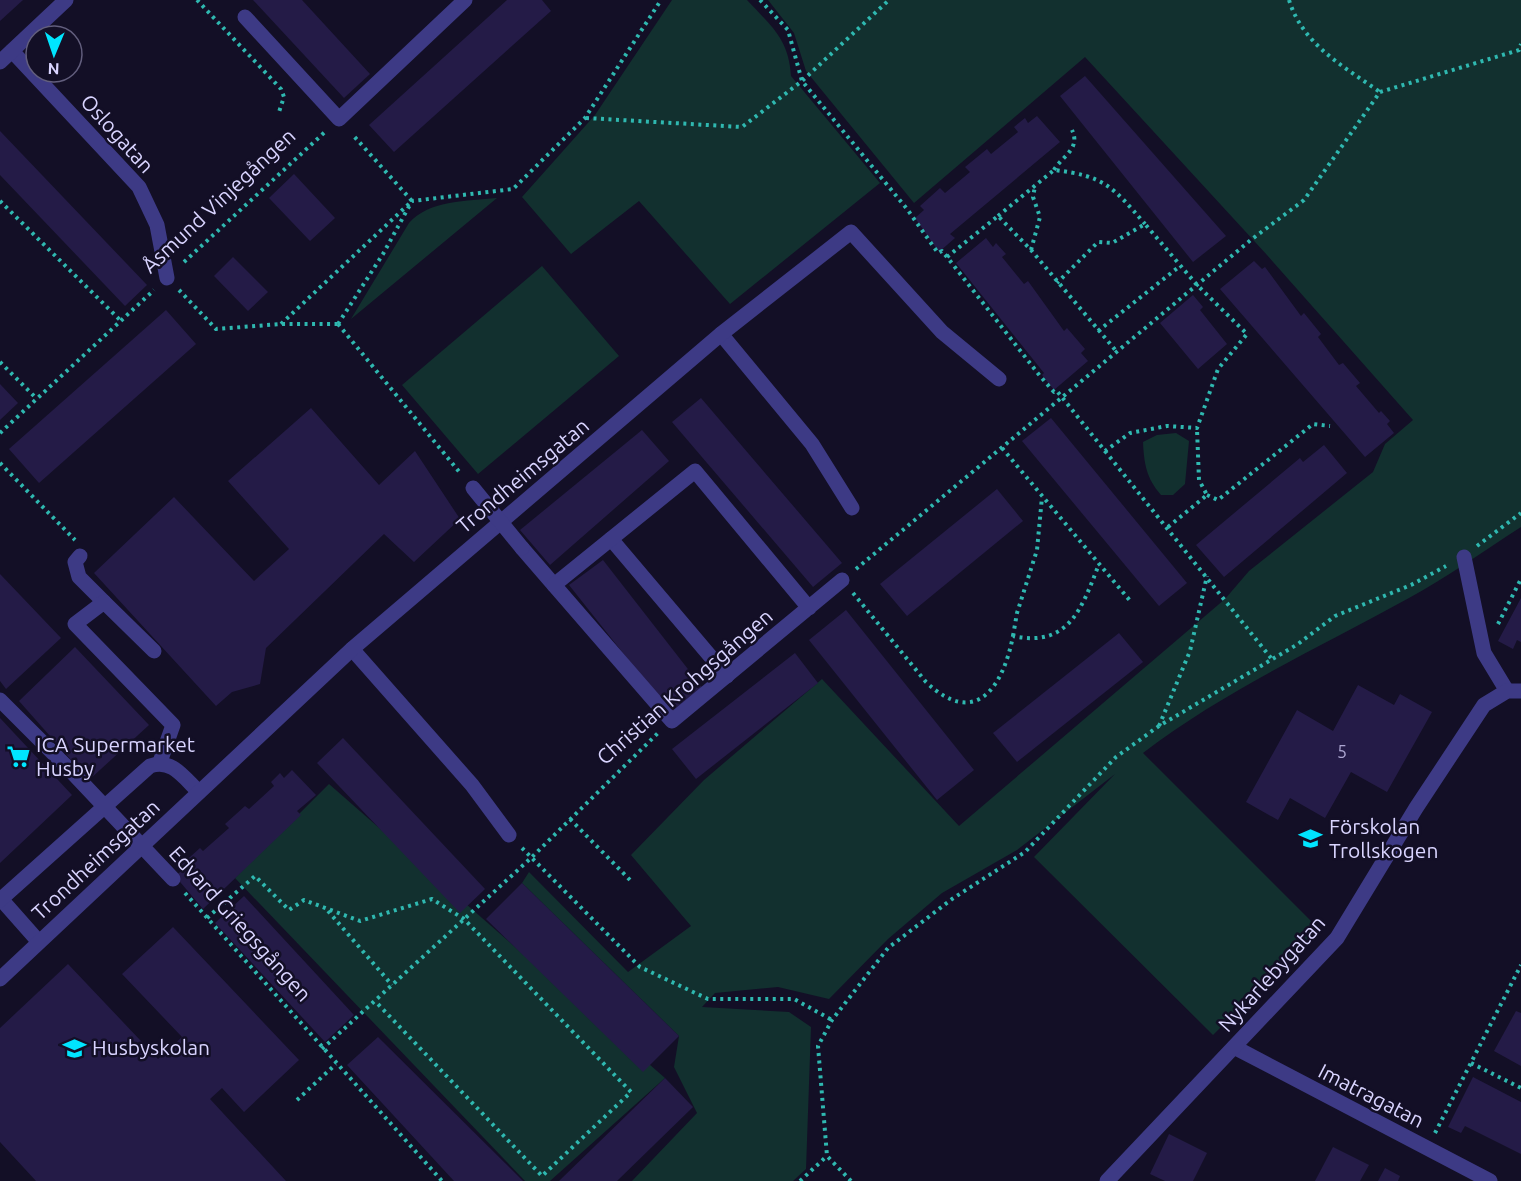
<svg xmlns="http://www.w3.org/2000/svg" width="1521" height="1181" viewBox="0 0 1521 1181" font-family="Ubuntu,sans-serif">
<rect width="100%" height="100%" fill="#130f26"/>
<!-- green -->
<g fill="#12302f">
<path d="M672,0H747C771,26 789,39 791,76L880,183L730,304L639,201L571,254L522,197L595,115Z"/>
<path d="M768,0H1521V527C1484,551 1447,577 1409,598C1319,648 1225,690 1143,753L1319,929L1213,1035L1034,857L1115,774L1017,850L942,893L888,939L829,999L778,987L715,993L702,1007L789,1012L811,1027L806,1169L793,1181H632L697,1113L674,1067L679,1036L522,883L529,872L628,972L691,926L631,855L704,780L822,679L959,826L1225,599L1249,571L1373,472L1385,444L1413,420L1267,255L1085,57L914,203L806,71L794,33Z"/>
<path d="M496,198H497L351,319L409,223C429,200 468,201 496,198Z"/>
<path d="M542,266L619,356L478,474L402,385Z"/>
<path d="M1176,433L1189,441L1185,484L1173,495H1161C1146,478 1144,463 1143,442L1157,435Z"/>
<path d="M329,784L665,1078L550,1181H525L235,878Z"/>
</g>
<!-- building -->
<g fill="#241b47">
<path d="M0,0H23L0,21Z"/>
<path d="M253,0H302L370,74L344,98Z"/>
<path d="M507,0H542L551,11L394,152L369,125Z"/>
<path d="M1085,76L1226,236L1193,262L1060,96Z"/>
<path d="M1037,116L1060,142L950,234L955,238L939,252L915,218L924,210L920,206L940,188L945,193L970,172L965,167L987,149L991,154L1018,132L1014,127L1025,118L1028,123Z"/>
<path d="M0,131L147,285L125,306L0,175Z"/>
<path d="M294,174L335,218L310,241L269,198Z"/>
<path d="M986,238L993,247L996,243L1006,254L1002,257L1024,284L1028,281L1064,331L1067,328L1085,349L1081,353L1088,361L1054,390L1042,375L1044,373L956,263Z"/>
<path d="M233,257L268,292L248,311L214,276Z"/>
<path d="M1254,261L1262,269L1265,267L1301,316L1304,313L1321,334L1318,337L1339,365L1343,363L1360,383L1356,386L1379,413L1381,411L1390,421L1387,424L1394,433L1365,457L1220,289Z"/>
<path d="M1193,295L1203,307L1200,310L1227,344L1198,369L1160,323Z"/>
<path d="M166,310L196,344L39,483L9,449Z"/>
<path d="M0,384L18,403L0,420Z"/>
<path d="M701,398L842,563L813,587L672,422Z"/>
<path d="M311,408L379,485L415,451L460,519L414,562L384,534L266,648L260,684L232,692L216,706L94,573L174,497L254,581L289,549L228,481Z"/>
<path d="M1051,418L1187,583L1159,606L1022,441Z"/>
<path d="M642,430L669,461L550,565L520,530Z"/>
<path d="M1324,445L1347,473L1224,577L1196,545L1300,458L1303,462Z"/>
<path d="M997,489L1023,521L907,616L880,584Z"/>
<path d="M603,560L705,691L673,716L569,585Z"/>
<path d="M0,574L61,638L6,689L0,681Z"/>
<path d="M1521,598V642L1517,640L1513,649L1498,641Z"/>
<path d="M846,610L974,770L937,800L809,640Z"/>
<path d="M1119,633L1143,662L1017,762L993,733Z"/>
<path d="M75,647L149,725L89,780L19,701Z"/>
<path d="M795,653L818,683L696,779L672,749Z"/>
<path d="M1358,685L1394,705L1400,694L1432,712L1387,792L1351,772L1325,818L1290,798L1278,820L1246,802L1297,710L1333,731Z"/>
<path d="M0,718L72,795L0,863Z"/>
<path d="M343,738L485,889L460,913L317,763Z"/>
<path d="M292,770L316,795L297,811L301,815L203,909L175,876L184,869L180,866L200,848L203,851L229,828L225,824L245,806L249,809L274,786L271,782L280,773L284,778Z"/>
<path d="M522,883L679,1036L643,1072L486,919Z"/>
<path d="M244,896L354,1015L325,1042L215,923Z"/>
<path d="M173,927L299,1060L244,1112L222,1088L210,1099L286,1181H36L0,1142V1028L68,964L158,1059L182,1037L122,974Z"/>
<path d="M1516,1011L1521,1013V1066L1494,1051Z"/>
<path d="M378,1037L523,1181H454L347,1065Z"/>
<path d="M1473,1077L1521,1102V1154L1465,1126L1461,1133L1448,1127Z"/>
<path d="M665,1078L693,1107L617,1181H559Z"/>
<path d="M1169,1134L1207,1153L1193,1181H1165L1150,1174Z"/>
<path d="M1333,1147L1369,1165L1360,1181H1315Z"/>
<path d="M1385,1168L1400,1176L1398,1181H1378Z"/>
</g>
<g fill="none" stroke-linecap="round" stroke-linejoin="round">
<!-- path -->
<g stroke="#2fb8b0" stroke-width="4" stroke-dasharray="3 4.5" stroke-linecap="butt">
<path d="M197,0L281,89L284,97L278,115"/>
<path d="M760,0L788,30L802,81L907,209L938,253L942,251L947,257L1040,376L1054,392L1057,391L1105,451L1130,433L1167,426L1197,428L1218,369L1247,334L1197,285L1145,224L1112,243L1098,242L1057,283"/>
<path d="M1289,0C1303,45 1343,66 1380,92"/>
<path d="M586,118L742,127L802,81L889,0"/>
<path d="M1054,170C1062,156 1081,149 1072,130"/>
<path d="M0,201L120,320"/>
<path d="M998,216L1054,170C1105,176 1113,187 1145,224"/>
<path d="M1031,250L1040,217L1033,197L1035,186"/>
<path d="M947,257L998,216L1031,250L1117,352"/>
<path d="M184,262L326,131"/>
<path d="M179,290L216,329L281,324H338"/>
<path d="M281,324L412,201L352,134"/>
<path d="M338,324L383,254L412,201L513,189L585,118L661,0"/>
<path d="M338,324L461,474"/>
<path d="M1098,331L1180,266"/>
<path d="M0,362L36,398"/>
<path d="M0,433L154,290"/>
<path d="M1002,448L1132,603"/>
<path d="M1105,451L1271,658"/>
<path d="M0,463L75,540"/>
<path d="M1207,495L1218,500L1313,424L1330,426"/>
<path d="M1168,527L1207,495L1199,480L1197,429"/>
<path d="M1477,546L1521,513"/>
<path d="M856,569L1252,239L1304,200L1380,92L1519,50L1521,44"/>
<path d="M853,593L926,682C976,729 1003,687 1013,636C1069,648 1082,608 1099,564"/>
<path d="M1498,624L1521,579"/>
<path d="M1013,636L1017,613L1037,550L1042,497"/>
<path d="M1159,726L1190,651L1207,576"/>
<path d="M570,819L631,881"/>
<path d="M522,848L640,967L708,999H794L832,1020"/>
<path d="M185,893L442,1181"/>
<path d="M328,911L392,985"/>
<path d="M207,918L255,876L289,910L304,900L360,921L432,899L464,919L631,1092L542,1176L375,1001"/>
<path d="M322,1049L531,858L658,733"/>
<path d="M1471,1063L1521,1088"/>
<path d="M297,1100L336,1064"/>
<path d="M1435,1133L1521,965"/>
<path d="M800,1181L827,1156"/>
<path d="M851,1181L827,1156L818,1046L832,1020L888,948L952,899L1025,852L1116,757L1159,726L1298,644L1335,616L1411,585L1446,566"/>
</g>
<!-- minor -->
<g stroke="#3d3a85" stroke-width="15">
<path d="M245,17L339,119L465,0"/>
<path d="M12,51L139,187L157,225L167,278"/>
<path d="M0,62L66,0"/>
<path d="M721,334L812,444L852,508"/>
<path d="M611,539L727,676"/>
<path d="M522,548L554,585"/>
<path d="M80,556L75,562L79,577L104,602"/>
<path d="M1464,557L1484,653L1507,691"/>
<path d="M809,608L695,471L554,585L672,721C729,674 786,627 842,580"/>
<path d="M352,649L472,785L509,835"/>
<path d="M154,651L104,602L75,624L173,725L160,762"/>
<path d="M0,700L71,771"/>
<path d="M1,899L39,942"/>
<path d="M0,900L150,766C172,758 184,778 199,792"/>
<path d="M0,979L352,649L721,334L851,232L942,332L999,379"/>
<path d="M1234,1047L1490,1181"/>
<path d="M1107,1181L1337,938L1416,808L1484,705L1507,691H1521"/>
</g>
<!-- minor-bridge -->
<g stroke="#3d3a85" stroke-width="15">
<path d="M473,488L522,548"/>
<path d="M71,771L173,879"/>
</g>
</g>
<!-- icons -->
<defs>
<symbol id="supermarket-bare" viewBox="-9 -9 18 18"><path d="M-6-5.5h2.5l.6 2H6L4.5 2H-2.5L-4.4-4H-6ZM-1.5 3.2a1.3 1.3 0 1 0 .1 0ZM3 3.2a1.3 1.3 0 1 0 .1 0Z" fill="#00e5ff" stroke="#130f26" stroke-width="2.5" paint-order="stroke"/></symbol>
<symbol id="school-bare" viewBox="-9 -9 18 18"><path d="M0-5L7-2L0 1L-7-2ZM-4 1L0 2.5L4 1V4Q0 6-4 4Z" fill="#00e5ff" stroke="#130f26" stroke-width="2.5" paint-order="stroke"/></symbol>
</defs>
<g fill-rule="evenodd">
<use href="#supermarket-bare" x="2" y="740" width="33" height="33"/>
<use href="#school-bare" x="1294" y="822" width="33" height="33"/>
<use href="#school-bare" x="58" y="1032" width="33" height="33"/>
</g>
<g text-anchor="middle" stroke-width="5" stroke-linejoin="round" paint-order="stroke">
<!-- number labels -->
<g font-size="18" fill="#aca6d1">
<text x="1342" y="758">5</text>
</g>
<!-- street labels -->
<g font-size="21" fill="#d9d4ff" stroke="#130f26">
<text transform="translate(117 134) rotate(48)" y="7">Oslogatan</text>
<text transform="translate(219 201) rotate(-43)" y="7">Åsmund Vinjegången</text>
<text transform="translate(523 476) rotate(-40)" y="7">Trondheimsgatan</text>
<text transform="translate(685 687) rotate(-41)" y="7">Christian Krohgsgången</text>
<text transform="translate(96 860) rotate(-43)" y="7">Trondheimsgatan</text>
<text transform="translate(240 924) rotate(48)" y="7">Edvard Griegsgången</text>
<text transform="translate(1272 974) rotate(-48)" y="7">Nykarlebygatan</text>
<text transform="translate(1371 1096) rotate(27)" y="7">Imatragatan</text>
</g>
<!-- poi labels -->
<g font-size="21" fill="#d9d4ff" stroke="#130f26" text-anchor="start">
<text x="36" y="752">ICA Supermarket<tspan x="36" dy="24">Husby</tspan></text>
<text x="1329" y="834">Förskolan<tspan x="1329" dy="24">Trollskogen</tspan></text>
<text x="92" y="1055">Husbyskolan</text>
</g>
</g>
<!-- north arrow -->
<g transform="translate(54 54) rotate(182)"><circle r="28" fill="#130f26" stroke="#625e7d" stroke-width="1.5"/>
<path d="M0-4.5L10 22L0 15L-10 22Z" fill="#00e5ff"/>
<text y="-9" font-size="16" font-weight="bold" text-anchor="middle" fill="#d9d4ff">N</text>
</g>
</svg>
